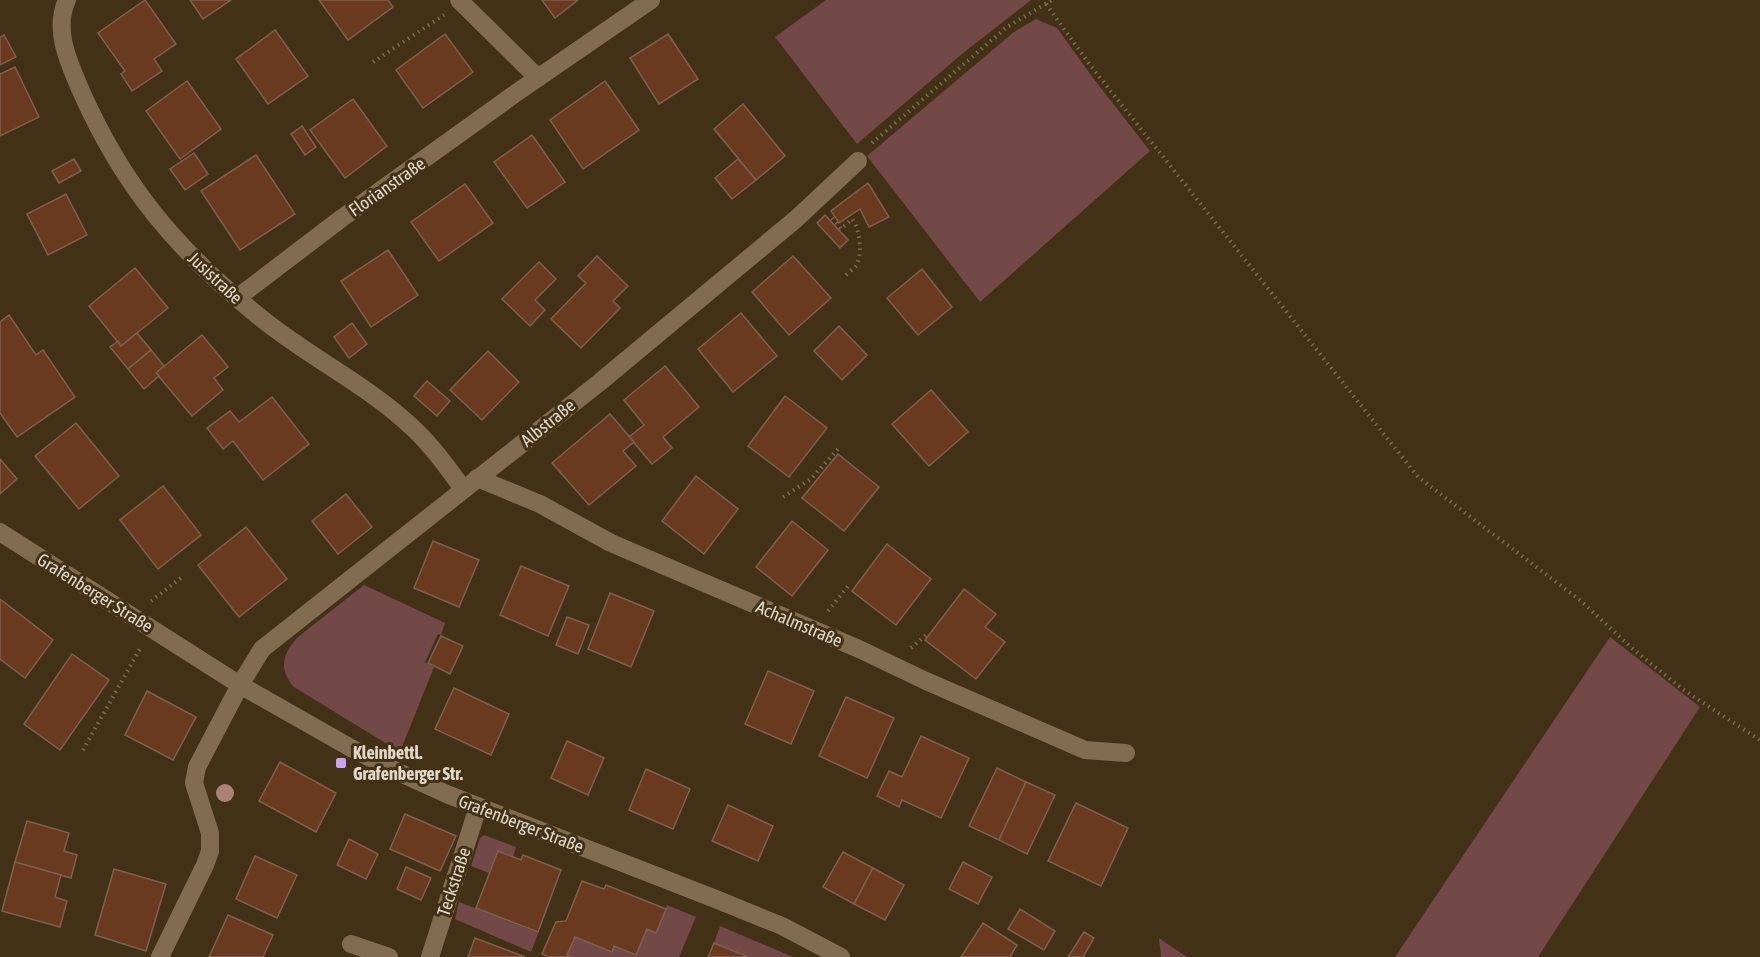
<svg xmlns="http://www.w3.org/2000/svg" width="1760" height="957" viewBox="0 0 1760 957" font-family="'Asap Condensed',sans-serif">
<rect width="100%" height="100%" fill="#433117"/>
<!-- green -->
<g fill="#724947">
<path d="M826,0H1031L963,53L857,144L775,37Z"/>
<path d="M1036,19L1057,28L1093,78L1150,151L980,302L867,156L1014,32Z"/>
<path d="M364,585L445,623L441,635L438,634L425,662L434,667L400,752L294,687C278,669 283,653 298,637Z"/>
<path d="M1610,637L1700,707L1538,957H1395Z"/>
<path d="M484,835L516,847L513,857L498,852L489,873L471,866L480,838Z"/>
<path d="M459,902L538,933L531,952L455,919Z"/>
<path d="M667,905L696,917L679,957H571L567,955L575,937L612,952L614,946L636,955L647,929L656,932Z"/>
<path d="M720,926L793,957H748L714,943Z"/>
<path d="M1159,938L1187,957H1161Z"/>
</g>
<!-- building -->
<g fill="#693a1f" stroke="#7f6050" stroke-width="1.5">
<path d="M145,0L176,44L154,59L162,71L132,91L121,74L125,71L98,33Z"/>
<path d="M190,0H231L203,19Z"/>
<path d="M319,0H388L393,7L348,40Z"/>
<path d="M542,0H578L555,18Z"/>
<path d="M275,30L308,76L268,104L236,59Z"/>
<path d="M445,34L473,72L423,108L396,70Z"/>
<path d="M668,34L698,79L659,104L630,58Z"/>
<path d="M4,35L16,57L0,65V37Z"/>
<path d="M15,67L39,117L0,136V74Z"/>
<path d="M187,81L221,129L180,159L146,111Z"/>
<path d="M605,81L639,130L583,169L550,120Z"/>
<path d="M353,99L387,146L345,178L310,130Z"/>
<path d="M743,104L785,156L756,180L714,129Z"/>
<path d="M302,126L316,147L305,155L291,134Z"/>
<path d="M532,135L565,182L527,208L494,162Z"/>
<path d="M194,153L208,174L185,190L170,169Z"/>
<path d="M256,155L295,214L240,250L201,191Z"/>
<path d="M74,159L81,171L59,183L52,171Z"/>
<path d="M738,159L756,180L732,199L715,178Z"/>
<path d="M868,183L889,217L869,227L860,209L839,223L831,211Z"/>
<path d="M465,184L493,223L439,261L411,222Z"/>
<path d="M66,194L87,235L48,255L27,214Z"/>
<path d="M825,215L848,240L840,248L817,223Z"/>
<path d="M388,250L418,295L371,327L341,281Z"/>
<path d="M597,256L628,286L613,301L620,308L581,348L551,319L586,283L578,276Z"/>
<path d="M793,256L831,298L789,335L752,292Z"/>
<path d="M539,262L556,279L535,300L545,310L530,326L502,299Z"/>
<path d="M135,268L168,308L121,346L89,306Z"/>
<path d="M922,269L952,307L918,335L887,298Z"/>
<path d="M741,313L777,356L733,392L698,349Z"/>
<path d="M9,315L36,355L43,350L75,397L17,437L0,413V322Z"/>
<path d="M352,323L367,344L349,358L334,337Z"/>
<path d="M839,326L867,355L842,380L814,351Z"/>
<path d="M137,333L151,350L128,369L110,347L118,341L121,346Z"/>
<path d="M202,335L228,367L214,378L223,390L192,416L156,373Z"/>
<path d="M151,350L164,366L156,373L159,376L144,389L128,369Z"/>
<path d="M488,351L519,382L482,420L450,390Z"/>
<path d="M665,366L699,407L663,437L672,448L652,464L629,437L644,425L624,400Z"/>
<path d="M427,381L450,401L437,416L414,396Z"/>
<path d="M931,390L968,432L929,466L892,424Z"/>
<path d="M785,396L827,428L789,477L748,446Z"/>
<path d="M272,397L309,444L263,480L233,441L223,449L207,428L230,411L239,422Z"/>
<path d="M610,414L634,442L623,451L636,466L589,505L552,463Z"/>
<path d="M76,423L119,476L79,509L35,456Z"/>
<path d="M838,454L879,487L844,531L802,498Z"/>
<path d="M0,459L17,479L0,494Z"/>
<path d="M696,476L738,509L704,554L662,521Z"/>
<path d="M163,486L201,535L158,569L120,520Z"/>
<path d="M346,494L372,527L338,554L312,521Z"/>
<path d="M792,521L828,550L792,596L756,567Z"/>
<path d="M246,527L287,579L239,617L198,565Z"/>
<path d="M433,541L479,560L459,607L414,588Z"/>
<path d="M887,544L931,579L896,625L852,591Z"/>
<path d="M521,566L569,586L548,636L500,615Z"/>
<path d="M964,589L996,614L985,627L1005,642L976,679L925,640Z"/>
<path d="M610,593L654,611L631,667L588,649Z"/>
<path d="M0,599L53,640L25,678L0,659Z"/>
<path d="M567,617L589,625L578,654L556,645Z"/>
<path d="M441,636L463,646L450,674L428,663Z"/>
<path d="M72,654L109,680L60,750L24,724Z"/>
<path d="M768,671L814,691L791,744L745,724Z"/>
<path d="M454,688L509,714L491,755L435,729Z"/>
<path d="M147,691L196,717L173,760L125,735Z"/>
<path d="M846,697L894,718L867,778L819,756Z"/>
<path d="M921,736L969,758L941,818L902,800L899,807L877,796L889,771L902,777Z"/>
<path d="M567,741L604,758L588,795L551,778Z"/>
<path d="M280,762L336,793L316,832L259,801Z"/>
<path d="M997,768L1026,782L999,840L969,826Z"/>
<path d="M646,769L690,789L673,829L629,810Z"/>
<path d="M1026,782L1055,795L1027,854L999,840Z"/>
<path d="M1076,803L1128,828L1101,886L1048,861Z"/>
<path d="M728,805L773,826L758,861L712,841Z"/>
<path d="M405,814L456,836L440,871L390,849Z"/>
<path d="M27,821L69,833L64,851L77,855L71,878L15,862Z"/>
<path d="M349,839L378,854L366,879L337,865Z"/>
<path d="M498,851L521,860L523,855L561,870L538,932L476,908Z"/>
<path d="M843,852L873,868L854,904L823,887Z"/>
<path d="M255,856L297,875L277,918L236,899Z"/>
<path d="M15,862L61,875L55,897L67,901L60,927L2,911Z"/>
<path d="M963,862L992,877L978,904L949,889Z"/>
<path d="M406,867L431,878L421,900L397,889Z"/>
<path d="M873,868L904,885L885,920L854,904Z"/>
<path d="M114,869L166,884L146,951L95,935Z"/>
<path d="M582,881L604,889L606,885L666,909L656,933L647,929L636,955L614,946L612,952L575,937L567,955L571,957H548L542,954L556,922L566,921Z"/>
<path d="M1020,909L1055,931L1044,950L1008,929Z"/>
<path d="M228,915L273,935L263,957H209Z"/>
<path d="M983,923L1017,945L1010,957H961Z"/>
<path d="M1084,932L1094,938L1083,957H1068Z"/>
<path d="M475,938L512,952L525,957H468Z"/>
<path d="M714,943L748,957H708Z"/>
</g>
<g fill="none" stroke-linecap="round" stroke-linejoin="round">
<!-- path -->
<g stroke="#7b6c55" stroke-width="4" stroke-dasharray="1.5 4.5" stroke-linecap="butt">
<path d="M1046,4L1090,65L1418,477L1581,601L1634,650L1685,691L1760,740"/>
<path d="M373,62L444,15"/>
<path d="M872,143L1007,27L1052,0"/>
<path d="M832,218L841,229L852,219C860,229 863,254 856,266C853,269 848,273 845,276"/>
<path d="M783,497L811,479L838,449"/>
<path d="M151,601L181,578"/>
<path d="M828,611L849,585"/>
<path d="M911,648L926,635"/>
<path d="M83,750L141,647"/>
</g>
<!-- street -->
<g stroke="#816c51" stroke-width="18">
<path d="M67,0C53,30 69,63 81,91C123,186 176,249 256,314C306,356 367,384 414,429C433,447 448,468 463,489"/>
<path d="M459,0L538,78"/>
<path d="M237,298L342,218L516,93L651,0"/>
<path d="M477,478L540,504L611,543L859,649L926,681L1085,750L1126,753"/>
<path d="M351,944L389,957"/>
<path d="M160,957L205,865L210,851V833L194,783L197,767L240,685L262,649L600,382L796,219L858,161"/>
<path d="M430,957L478,807"/>
</g>
<!-- secondary -->
<path stroke="#816c51" stroke-width="18" d="M0,532L240,685L351,748L396,771L449,795L718,900L782,926L841,957"/>
</g>
<!-- trees -->
<circle fill="#aa8375" cx="225" cy="793" r="9"/>
<!-- markers -->
<rect fill="#c9a5ee" stroke="#433117" stroke-width="2" x="335" y="757" width="12" height="12" rx="3"/>
<g text-anchor="middle" stroke-width="6" stroke-linejoin="round" paint-order="stroke">
<!-- street labels -->
<g font-size="18" fill="#e2d7c8" stroke="#433117">
<text transform="translate(387 187) rotate(-35)" y="6">Florianstraße</text>
<text transform="translate(215 278) rotate(43)" y="6">Jusistraße</text>
<text transform="translate(548 423) rotate(-39)" y="6">Albstraße</text>
<text transform="translate(95 593) rotate(32)" y="6">Grafenberger Straße</text>
<text transform="translate(799 624) rotate(23)" y="6">Achalmstraße</text>
<text transform="translate(521 824) rotate(21)" y="6">Grafenberger Straße</text>
<text transform="translate(454 882) rotate(-72)" y="6">Teckstraße</text>
</g>
<!-- poi labels -->
<g font-size="18" font-weight="bold" fill="#e2d7c8" stroke="#433117" text-anchor="start">
<text x="353" y="759">Kleinbettl.<tspan x="353" dy="21">Grafenberger Str.</tspan></text>
</g>
</g>
</svg>
